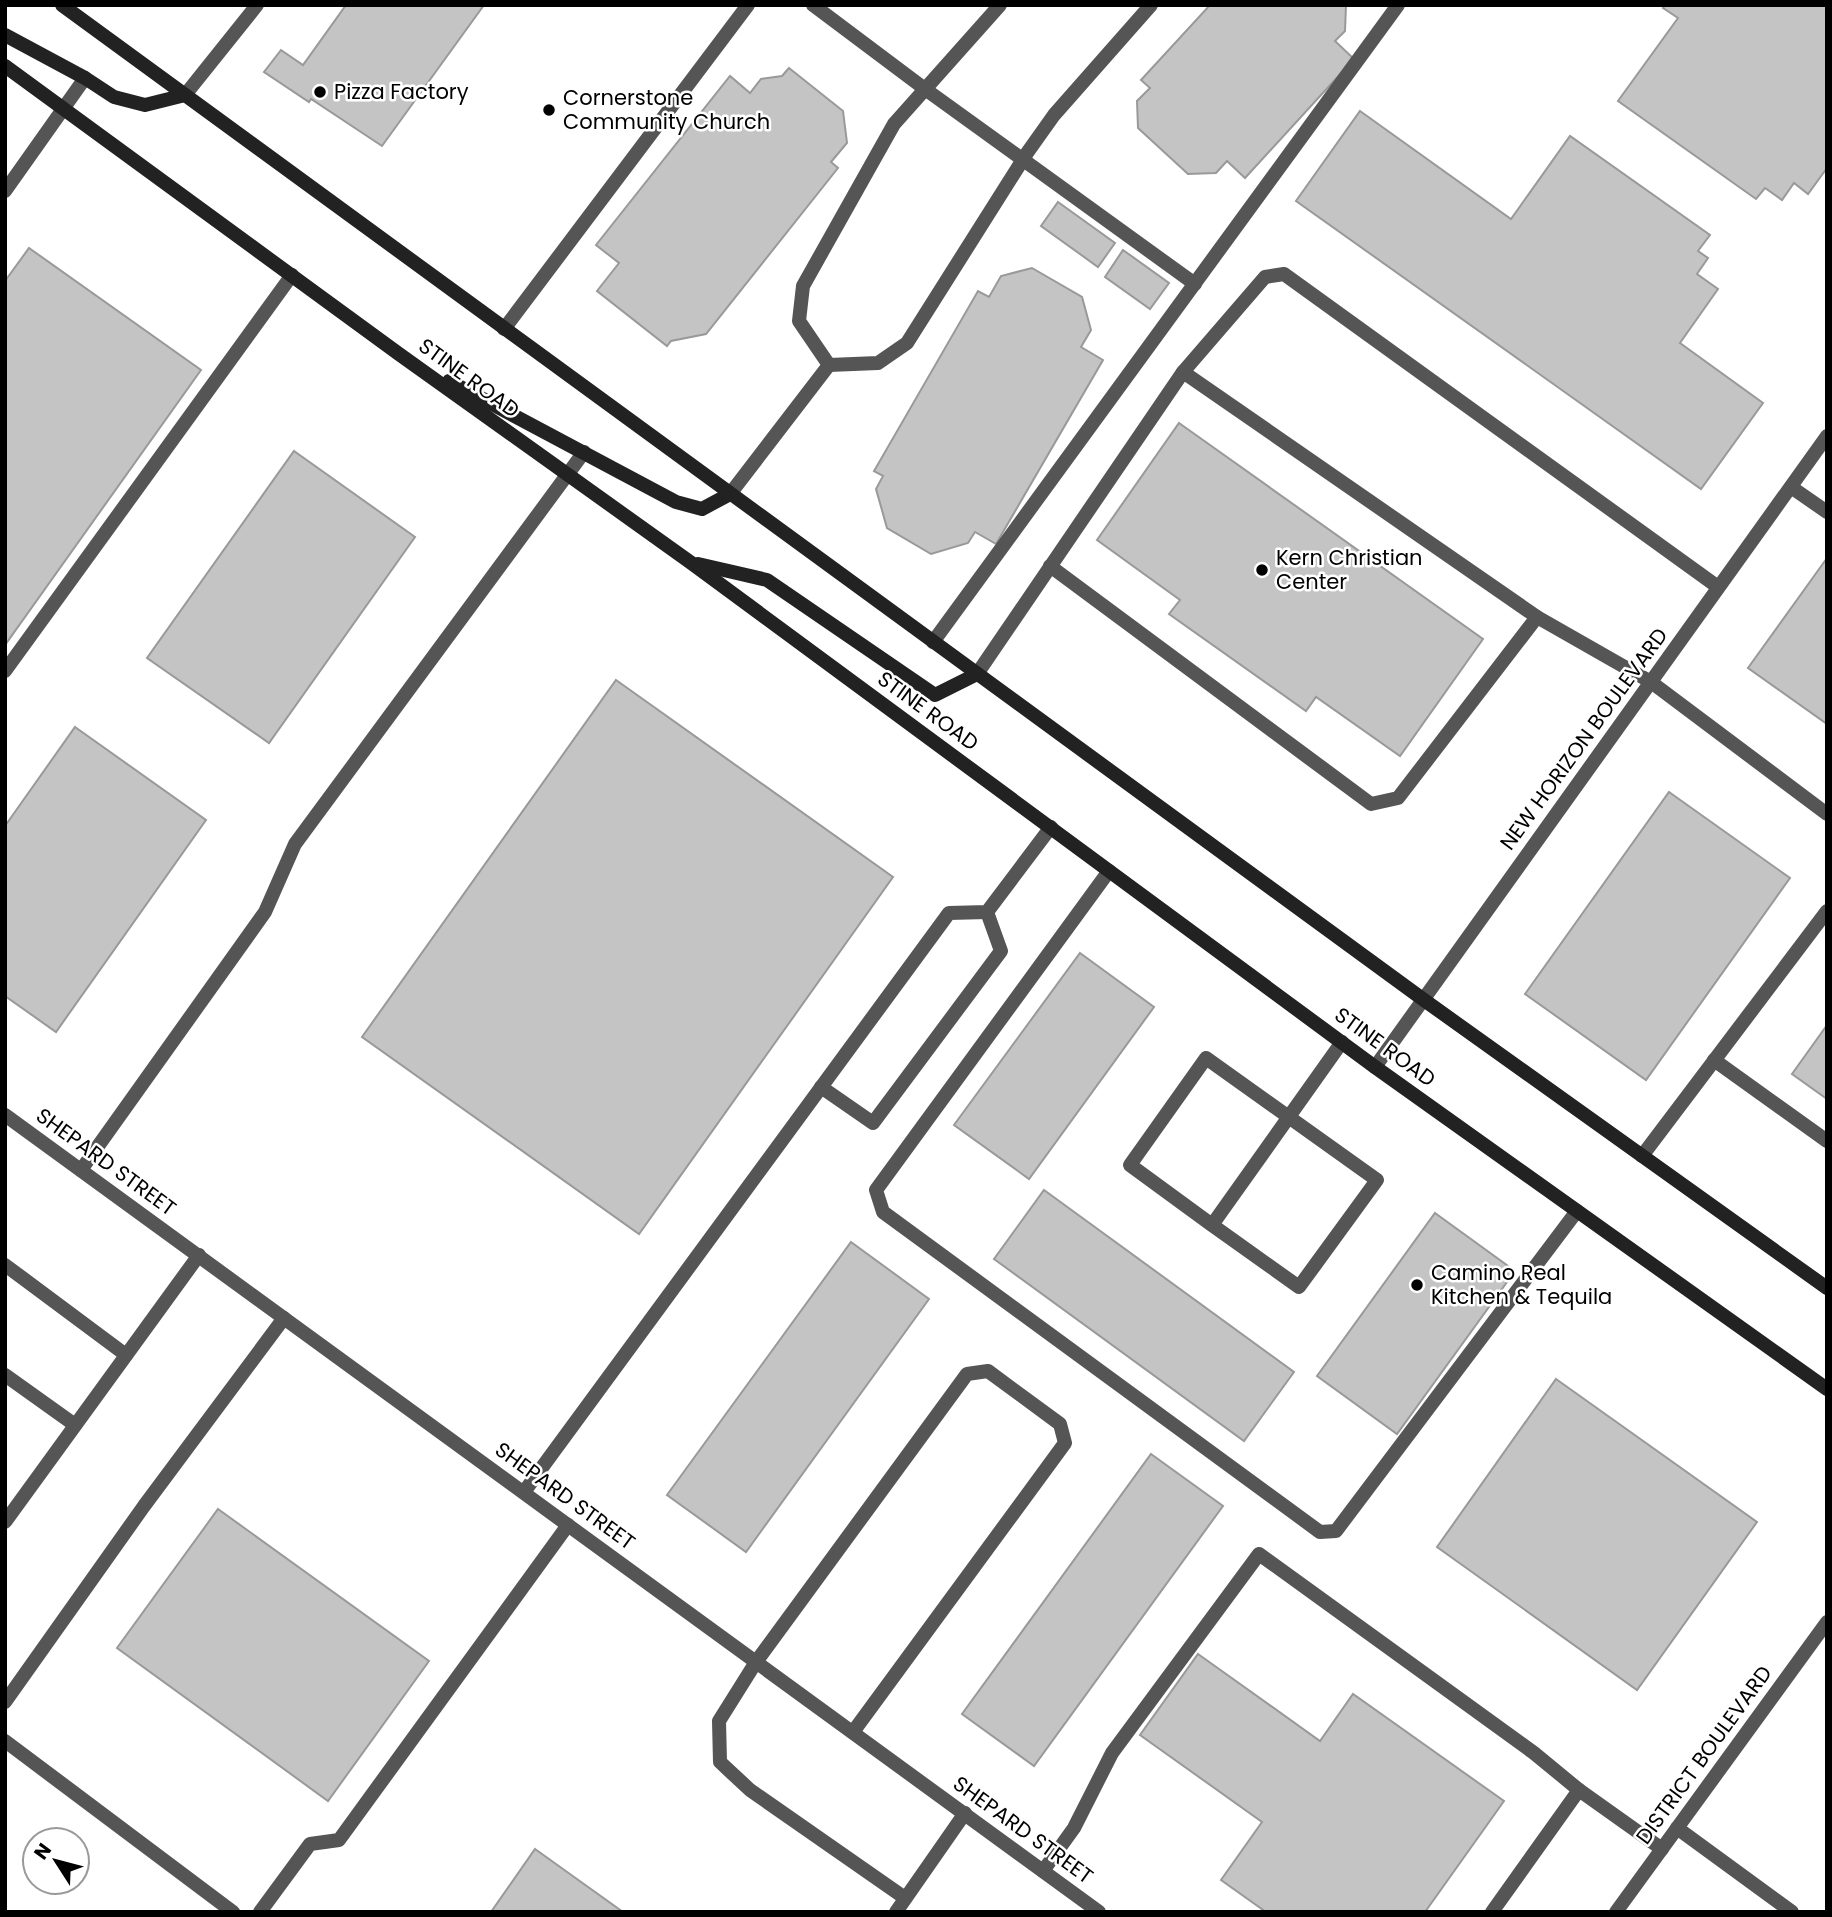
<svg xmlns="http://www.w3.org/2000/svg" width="1832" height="1917" viewBox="0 0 1832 1917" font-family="Poppins,sans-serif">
<rect width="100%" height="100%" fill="#fff"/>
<!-- building -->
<g fill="#c4c4c4" stroke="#999" stroke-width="2">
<path d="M346,5H484L382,146L311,99L309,102L264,72L281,50L303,65Z"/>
<path d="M1210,5H1346L1345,31L1335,41L1354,59L1245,178L1227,161L1216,173L1188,174L1138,128L1137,101L1150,88L1141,80Z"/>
<path d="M1665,5H1827V168L1808,194L1794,183L1782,200L1765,188L1756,199L1618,101L1678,18L1663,8Z"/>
<path d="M789,68L843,111L847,143L831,162L838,168L706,334L671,341L667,346L597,291L619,263L596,245L730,76L750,93L761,79L782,76Z"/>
<path d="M1360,111L1511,219L1570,136L1710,235L1698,251L1708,258L1697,274L1718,289L1680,343L1763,403L1701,489L1296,201Z"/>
<path d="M1058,202L1115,243L1098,267L1041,226Z"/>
<path d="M29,248L201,370L5,645V281Z"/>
<path d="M1123,250L1169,283L1150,309L1105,277Z"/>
<path d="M1032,268L1082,297L1091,330L1081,347L1103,360L996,544L975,532L968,543L931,554L887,528L876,489L883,476L874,471L978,291L989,297L1001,276Z"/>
<path d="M1179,423L1483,639L1400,756L1316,697L1306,711L1169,614L1180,600L1097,540Z"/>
<path d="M294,451L415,537L269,743L147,658Z"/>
<path d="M1827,558V724L1748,668Z"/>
<path d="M616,680L893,877L639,1234L362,1037Z"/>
<path d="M75,727L206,820L56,1032L5,996V826Z"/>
<path d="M1669,792L1790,878L1646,1080L1525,994Z"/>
<path d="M1080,953L1154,1007L1029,1179L954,1125Z"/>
<path d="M1827,1025V1099L1792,1074Z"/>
<path d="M1044,1190L1294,1372L1244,1441L994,1259Z"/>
<path d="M1435,1213L1515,1271L1397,1434L1317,1376Z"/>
<path d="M851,1242L929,1299L746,1552L667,1495Z"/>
<path d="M1556,1379L1757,1522L1637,1690L1437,1547Z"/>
<path d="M1151,1454L1223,1506L1034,1766L962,1714Z"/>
<path d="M218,1509L429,1661L328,1801L117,1648Z"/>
<path d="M1198,1654L1320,1741L1353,1694L1504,1801L1425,1912H1266L1221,1880L1262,1822L1140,1735Z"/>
<path d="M535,1849L623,1912H491Z"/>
</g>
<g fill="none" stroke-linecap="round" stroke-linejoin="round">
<!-- lane -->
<g stroke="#555" stroke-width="14">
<path d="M813,5L925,89L1195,284"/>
<path d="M185,95L257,5"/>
<path d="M5,191L85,78"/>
<path d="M504,329L748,5"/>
<path d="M829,365L878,363L907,343L1027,153L1054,115L1151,5"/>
<path d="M1791,487L1827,512"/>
<path d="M730,494L829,365L799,321L803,286L894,124L1000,5"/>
<path d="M1050,566L1371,804L1398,798L1537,617L1183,372"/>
<path d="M1537,617L1651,682L1827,814"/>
<path d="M933,642L1398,5"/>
<path d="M5,671L292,275"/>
<path d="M977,674L1183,372L1265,277L1284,274L1718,587"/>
<path d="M1109,871L876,1190L883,1212L1320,1532L1336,1531L1577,1211"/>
<path d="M1714,1060L1827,1141"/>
<path d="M821,1087L873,1123L1001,951L987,912"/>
<path d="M1642,1156L1827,911"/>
<path d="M81,1170L265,912L295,844L584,452"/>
<path d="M1212,1225L1299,1287L1377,1180L1206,1058L1130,1165L1212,1225L1342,1042"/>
<path d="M5,1265L126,1355"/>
<path d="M5,1375L75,1425"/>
<path d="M524,1492L949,913L987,912L1051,827"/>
<path d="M5,1522L199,1255"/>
<path d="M5,1702L144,1506L284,1318"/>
<path d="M853,1732L1065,1443L1060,1424L988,1371L967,1374L756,1662L719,1721L720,1762L750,1790L905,1898"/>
<path d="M5,1741L233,1912"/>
<path d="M1677,1828L1792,1912"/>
<path d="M1043,1871L1074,1828L1112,1753L1259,1554L1534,1753L1579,1790"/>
<path d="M260,1912L310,1844L339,1840L568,1525"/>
<path d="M896,1912L965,1813"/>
<path d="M1492,1912L1579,1790L1662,1849"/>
</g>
<!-- street -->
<g stroke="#555" stroke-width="14">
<path d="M1375,1067L1827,436"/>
<path d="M5,1115L1099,1912"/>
<path d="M1616,1912L1827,1622"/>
</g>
<!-- secondary -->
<g stroke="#222" stroke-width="14">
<path d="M62,5L1424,1000L1827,1288"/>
<path d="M5,35L85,78L114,97L145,105L185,95"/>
<path d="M5,66L399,354L690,562L1375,1067L1827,1389"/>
<path d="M449,381L676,502L702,509L730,494"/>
<path d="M698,564L767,580L935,695L977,674"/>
</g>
</g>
<!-- markers -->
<g fill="#000" stroke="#fff" stroke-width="2.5">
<circle cx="320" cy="92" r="7"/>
<circle cx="549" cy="110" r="7"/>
<circle cx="1262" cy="570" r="7"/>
<circle cx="1417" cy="1285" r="7"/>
</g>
<g text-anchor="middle" stroke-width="5" stroke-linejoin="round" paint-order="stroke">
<!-- poi labels -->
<g font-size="21" fill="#000" stroke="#fff" text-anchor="start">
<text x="334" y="99">Pizza Factory</text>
<text x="563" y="105">Cornerstone<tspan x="563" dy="24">Community Church</tspan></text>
<text x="1276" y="565">Kern Christian<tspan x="1276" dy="24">Center</tspan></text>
<text x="1431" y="1280">Camino Real<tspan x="1431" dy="24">Kitchen &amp; Tequila</tspan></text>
</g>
<!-- street labels -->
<g font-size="21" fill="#000" stroke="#fff">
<text transform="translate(469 378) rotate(36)" y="7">STINE ROAD</text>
<text transform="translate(928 711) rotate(36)" y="7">STINE ROAD</text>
<text transform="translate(1584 739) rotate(-54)" y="7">NEW HORIZON BOULEVARD</text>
<text transform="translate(1385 1047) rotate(36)" y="7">STINE ROAD</text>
<text transform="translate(106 1162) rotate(36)" y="7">SHEPARD STREET</text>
<text transform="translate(565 1496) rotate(36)" y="7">SHEPARD STREET</text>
<text transform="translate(1704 1755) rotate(-54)" y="7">DISTRICT BOULEVARD</text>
<text transform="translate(1023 1830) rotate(36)" y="7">SHEPARD STREET</text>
</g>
</g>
<!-- border -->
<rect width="1832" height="1917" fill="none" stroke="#000000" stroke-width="14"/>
<!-- north arrow -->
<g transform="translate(56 1861) rotate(306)"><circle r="33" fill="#ffffff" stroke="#999999" stroke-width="2"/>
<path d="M0-5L12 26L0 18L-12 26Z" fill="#000000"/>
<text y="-10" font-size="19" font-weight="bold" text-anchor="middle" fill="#000000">N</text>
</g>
</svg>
